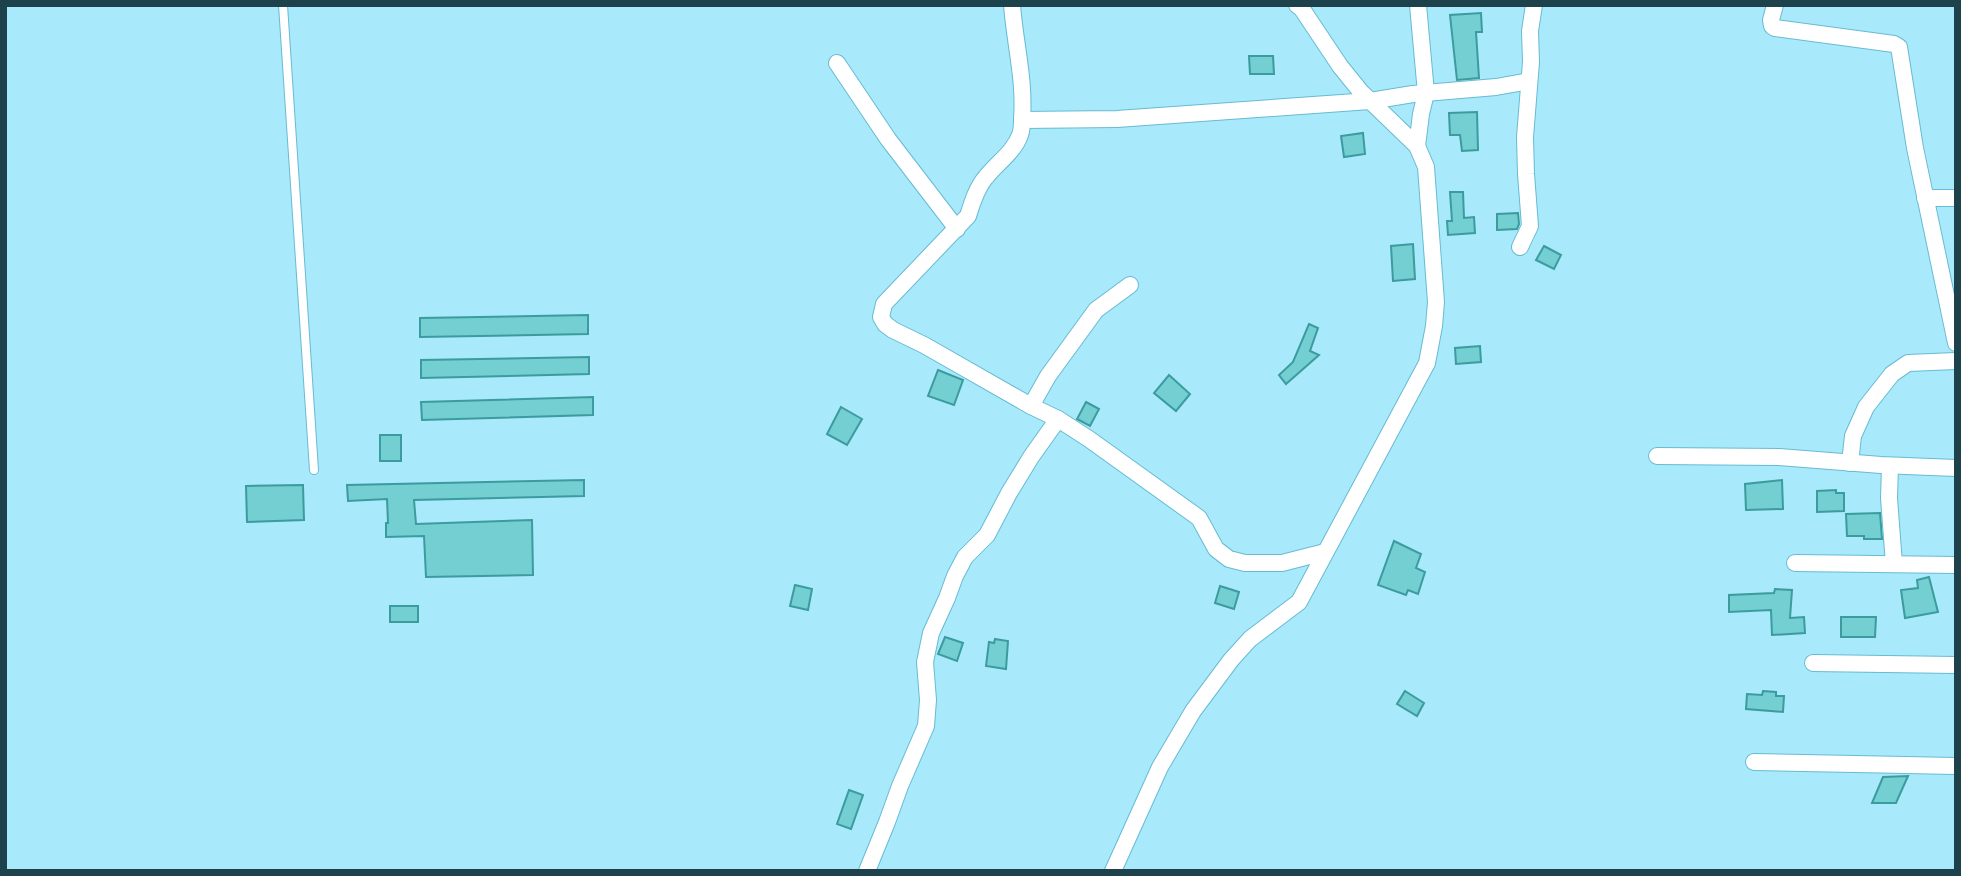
<svg xmlns="http://www.w3.org/2000/svg" width="1961" height="876" viewBox="0 0 1961 876" font-family="'Archivo Narrow',sans-serif">
<rect width="100%" height="100%" fill="#a8e9fc"/>
<!-- building -->
<g fill="#73cfd2" stroke="#3c9b9e" stroke-width="2">
<path d="M1481,13L1482,32H1476L1479,78L1457,80L1450,15Z"/>
<path d="M1249,56H1273L1274,74H1250Z"/>
<path d="M1477,112L1478,150L1462,151L1460,135H1450L1449,113Z"/>
<path d="M1363,133L1365,154L1344,157L1341,136Z"/>
<path d="M1450,192H1463L1464,218L1474,217L1475,233L1448,235L1447,221H1452Z"/>
<path d="M1518,213L1519,224L1517,229L1497,230V214Z"/>
<path d="M1413,244L1415,279L1393,281L1391,246Z"/>
<path d="M1544,246L1561,255L1554,269L1536,260Z"/>
<path d="M588,315V334L420,337V318Z"/>
<path d="M1309,324L1318,328L1310,351L1319,355L1286,384L1279,375L1293,362Z"/>
<path d="M1480,346L1481,362L1456,364L1455,348Z"/>
<path d="M589,357V374L421,378V360Z"/>
<path d="M938,370L963,380L954,405L928,396Z"/>
<path d="M1169,375L1190,394L1176,411L1154,393Z"/>
<path d="M593,397V415L422,420L421,402Z"/>
<path d="M1086,402L1099,409L1090,426L1077,419Z"/>
<path d="M841,407L862,419L847,445L827,434Z"/>
<rect x="380" y="435" width="21" height="26"/>
<path d="M584,480V496L414,500L416,524L532,520L533,575L426,577L424,536L386,537V523H388L387,499L348,501L347,485Z"/>
<path d="M1782,480L1783,509L1746,510L1745,484Z"/>
<path d="M303,485L304,520L247,522L246,486Z"/>
<path d="M1836,490V493H1844V511L1817,512V491Z"/>
<path d="M1880,513L1882,539H1864V536H1847L1846,514Z"/>
<path d="M1394,541L1421,554L1416,568L1425,572L1418,594L1408,590L1406,595L1378,585Z"/>
<path d="M1929,577L1938,612L1905,618L1901,590L1918,588L1917,580Z"/>
<path d="M795,585L812,589L808,610L790,606Z"/>
<path d="M1220,586L1239,592L1234,609L1215,603Z"/>
<path d="M1775,589L1792,590L1790,618L1804,617L1805,633L1772,635L1771,610L1729,612V595L1774,593Z"/>
<rect x="390" y="606" width="28" height="16"/>
<path d="M1841,617H1876L1875,637H1841Z"/>
<path d="M945,637L963,643L957,661L938,654Z"/>
<path d="M995,639L1008,641L1006,669L986,666L989,642L994,643Z"/>
<path d="M1405,691L1424,703L1417,716L1397,704Z"/>
<path d="M1763,691L1776,692V696H1784L1783,712L1746,709L1747,694L1762,695Z"/>
<path d="M1908,776L1896,803H1872L1883,777Z"/>
<path d="M849,790L863,795L851,829L837,824Z"/>
</g>
<g fill="none" stroke-linecap="round" stroke-linejoin="round">
<defs>
<path id="service" d="M283,5L314,470"/>
<g id="minor">
<path d="M1012,5C1015,44 1025,80 1022,119C1022,124 1022,130 1020,135C1014,152 997,163 986,177C977,187 972,203 968,216L884,304L881,317L885,324L893,330L924,345L1031,406L1058,419L1089,439L1199,518L1216,549L1229,559L1245,563H1282L1325,552"/>
<path d="M1775,5L1771,20L1772,26L1775,28L1894,44L1899,47L1915,148L1956,343"/>
<path d="M837,63L888,139L957,229"/>
<path d="M1022,120L1117,119L1370,101L1413,94L1496,87L1529,81"/>
<path d="M1417,146L1421,114L1426,93L1418,5"/>
<path d="M1925,198H1956"/>
<path d="M1520,247L1530,226L1526,174L1525,137L1531,62L1530,31L1534,5"/>
<path d="M1031,406L1048,376L1096,310L1130,285"/>
<path d="M1657,456L1779,457L1881,465L1956,468"/>
<path d="M1850,463L1853,436L1866,407L1892,374L1908,363L1956,361"/>
<path d="M1890,466L1889,498L1894,564"/>
<path d="M1795,563L1956,565"/>
<path d="M1813,663L1956,665"/>
<path d="M1754,762L1956,766"/>
<path d="M867,871L887,822L900,786L926,726L928,700L925,662L931,633L947,598L955,576L965,557L987,535L1009,493L1031,457L1058,419"/>
<path d="M1113,871L1160,767L1193,711L1231,660L1250,639L1299,602L1427,363L1434,326L1436,302L1426,167L1417,146L1361,92L1340,66L1302,9L1297,5"/>
</g>
</defs>
<!-- service casing -->
<use href="#service" stroke="#67bbd2" stroke-width="10"/>
<!-- minor casing -->
<use href="#minor" stroke="#67bbd2" stroke-width="18"/>
<!-- service -->
<use href="#service" stroke="#fff" stroke-width="8"/>
<!-- minor -->
<use href="#minor" stroke="#fff" stroke-width="16"/>
</g>
<!-- border -->
<rect width="1961" height="876" fill="none" stroke="#1e424b" stroke-width="14"/>
</svg>
